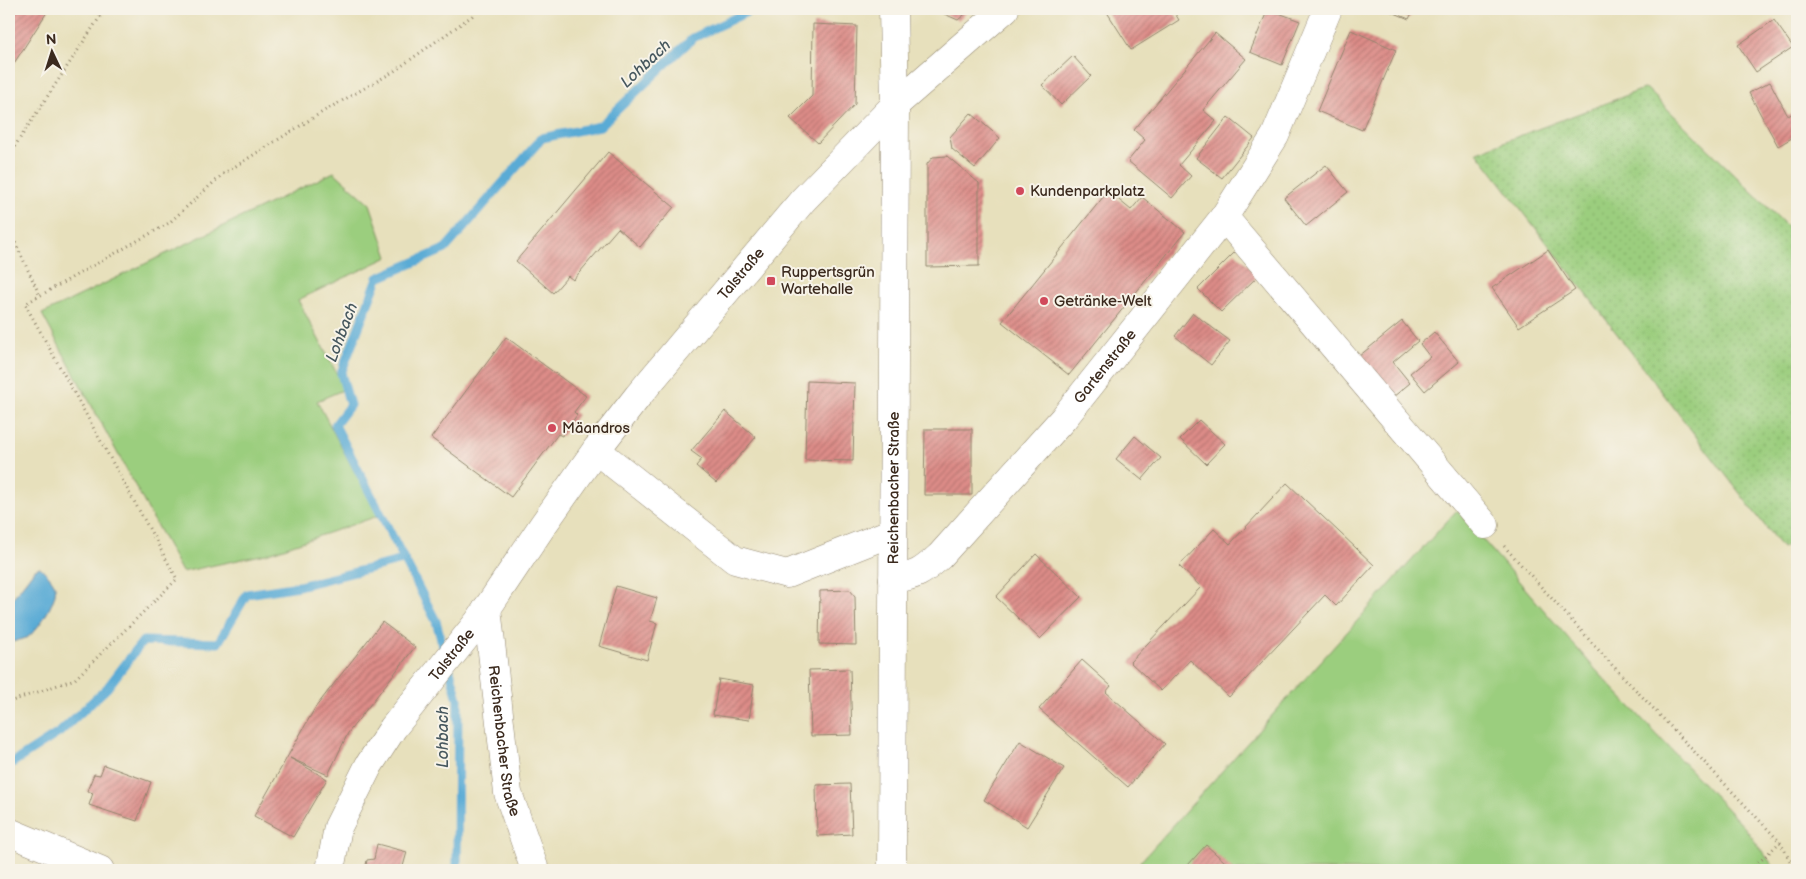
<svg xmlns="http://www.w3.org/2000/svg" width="1806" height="879" viewBox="0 0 1806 879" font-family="'Balsamiq Sans',sans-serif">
<defs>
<pattern id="grass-dots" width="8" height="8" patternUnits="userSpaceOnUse" patternTransform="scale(1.25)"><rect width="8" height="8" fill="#9bce7e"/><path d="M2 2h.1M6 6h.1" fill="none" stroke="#86b16c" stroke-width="1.8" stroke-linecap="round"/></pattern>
<pattern id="building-hatch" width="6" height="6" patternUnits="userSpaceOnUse" patternTransform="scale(1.25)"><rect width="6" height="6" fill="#dd8c88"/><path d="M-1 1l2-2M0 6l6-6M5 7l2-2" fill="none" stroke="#b4736f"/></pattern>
</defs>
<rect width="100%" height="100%" fill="#f7f3e8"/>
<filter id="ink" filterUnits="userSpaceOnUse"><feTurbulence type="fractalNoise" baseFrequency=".02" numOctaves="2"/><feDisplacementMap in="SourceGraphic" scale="10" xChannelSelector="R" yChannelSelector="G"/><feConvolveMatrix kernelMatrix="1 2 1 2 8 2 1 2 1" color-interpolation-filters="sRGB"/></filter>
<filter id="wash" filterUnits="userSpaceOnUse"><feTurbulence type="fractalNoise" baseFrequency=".0096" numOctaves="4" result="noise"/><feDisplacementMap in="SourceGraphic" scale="20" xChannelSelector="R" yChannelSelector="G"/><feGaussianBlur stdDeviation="1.12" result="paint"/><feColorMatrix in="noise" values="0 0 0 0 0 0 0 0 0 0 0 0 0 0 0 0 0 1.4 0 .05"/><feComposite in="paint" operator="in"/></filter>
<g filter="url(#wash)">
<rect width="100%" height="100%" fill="#e7e0bc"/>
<!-- grass -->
<path fill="url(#grass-dots)" stroke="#6b7c4e" d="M1646,88L1797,236V338L1795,339L1797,345V540L1782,548L1477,152Z"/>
<!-- green -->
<g fill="#9bce7e" stroke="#6b7c4e">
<path d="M334,172L370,204L388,257L298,300L345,389L317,401L378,516L266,554L182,572L42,314Z"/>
<path d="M1457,510L1595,669L1745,828L1776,870H1133Z"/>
</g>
<!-- water -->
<path fill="#5aabd5" stroke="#4a6a7a" d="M40,567C46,573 52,578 55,586C59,598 38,630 28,637C25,639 18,640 13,642L9,638V603L35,569Z"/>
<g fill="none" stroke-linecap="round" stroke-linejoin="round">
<!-- stream -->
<g stroke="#5aabd5" stroke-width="9">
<path d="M445,654L436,621L335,425L350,405L341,373L378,278L445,249L542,138L600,126L693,38L753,9"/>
<path d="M449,667L458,699L457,870"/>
<path d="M9,765L60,732L107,688L143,641L218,643L247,594L299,586L403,560"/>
</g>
</g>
<g id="blocks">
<!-- building -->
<g fill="url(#building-hatch)">
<path d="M9,9H49L9,71Z"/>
<path d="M933,9H971L958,20Z"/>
<path d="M1105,9H1172L1179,20L1131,50Z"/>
<path d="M1268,9L1300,21L1282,65L1250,52Z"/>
<path d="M1385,9H1414L1409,19Z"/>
<path d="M1774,20L1793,47L1756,72L1738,45Z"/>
<path d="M813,24L857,26L855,104L818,143L790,118L812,96Z"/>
<path d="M1351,30L1396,50L1362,130L1317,111Z"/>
<path d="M1215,33L1246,59L1203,110L1216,121L1179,165L1191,176L1172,198L1128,161L1145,140L1134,130Z"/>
<path d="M1073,56L1091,76L1061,105L1042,85Z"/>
<path d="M1770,82L1788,116L1797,111V135L1778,146L1749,93Z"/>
<path d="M971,113L1000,138L975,168L952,149L950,137Z"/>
<path d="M1228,117L1254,138L1222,178L1196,158Z"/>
<path d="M608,152L674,207L640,247L618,228L573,280L568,276L553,293L516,261Z"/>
<path d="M947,156L979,183V266L927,267V164L933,157Z"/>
<path d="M1326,165L1348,192L1306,226L1284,198Z"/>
<path d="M1108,191L1131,210L1142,197L1185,232L1069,375L1002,322Z"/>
<path d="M1548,250L1575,290L1519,327L1492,288Z"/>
<path d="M1235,252L1259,275L1221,312L1198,289Z"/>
<path d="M1193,313L1230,341L1211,365L1175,336Z"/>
<path d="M1402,321L1418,341L1393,362L1410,383L1387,402L1353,361Z"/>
<path d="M1434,332L1459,362L1425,391L1410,373L1430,357L1420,344Z"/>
<path d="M506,337L586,396L574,412L577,415L562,436L558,434L511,497L431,438Z"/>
<path d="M807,381L855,383L853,461L805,460Z"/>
<path d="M725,411L756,437L716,483L696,466L702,459L691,451Z"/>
<path d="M1199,420L1225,444L1206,464L1180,439Z"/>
<path d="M925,429H972V495H924Z"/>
<path d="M1135,436L1161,458L1142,480L1116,459Z"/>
<path d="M1287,483L1374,565L1336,606L1325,595L1229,697L1190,660L1161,691L1130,662L1201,587L1179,566L1214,529L1230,544Z"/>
<path d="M1036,554L1081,597L1040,639L996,597Z"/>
<path d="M616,586L657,598L650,621L657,623L647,660L599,646Z"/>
<path d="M850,590L855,596L856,645L819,644L820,591Z"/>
<path d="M382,622L415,647L348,733L328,775L290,758L327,779L293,837L254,816L315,708Z"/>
<path d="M1082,660L1111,686L1106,692L1165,744L1128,787L1039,709Z"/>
<path d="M850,669L852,735L811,736L809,670Z"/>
<path d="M719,679L754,685L749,720L713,715Z"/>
<path d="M1020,741L1064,768L1027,827L984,800Z"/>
<path d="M104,765L151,782L137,821L89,805L93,793L87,791L94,774L100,775Z"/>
<path d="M850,784L852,834L817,836L816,785Z"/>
<path d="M377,844L407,852L402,870H365L367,860L374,859Z"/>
<path d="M1206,845L1234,870H1194L1188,865Z"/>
</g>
</g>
</g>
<g filter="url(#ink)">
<use href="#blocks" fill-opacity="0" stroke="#91856d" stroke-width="1"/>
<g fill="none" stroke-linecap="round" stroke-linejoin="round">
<defs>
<g id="minor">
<path d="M1224,217L1485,525"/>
<path d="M596,450L735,560L787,574L893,532"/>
<path id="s1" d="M893,579C917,576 922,572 940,556L1063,419L1224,217L1275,136L1328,9"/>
<path id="s2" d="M487,608L508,793L535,870"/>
<path d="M9,832L100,870"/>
<path id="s3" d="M330,870L338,827L369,765L393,728L478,622L543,525L596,450L638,396L803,200L895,105L1005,9"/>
<path id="s4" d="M892,870L895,105L893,9"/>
</g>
</defs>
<!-- minor casing -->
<use href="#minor" stroke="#91856d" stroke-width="29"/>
<!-- path -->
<g stroke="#91856d" stroke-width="3" stroke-dasharray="1 4" stroke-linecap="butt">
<path d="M9,155L105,9"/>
<path d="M9,229L40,296"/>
<path d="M1504,546L1614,667L1780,842L1795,870"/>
<path d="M9,702L75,679L177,579L25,304L169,223L223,174L324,111L393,72L472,16L477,9"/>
<path d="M1751,870L1780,842"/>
</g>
<!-- minor -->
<use href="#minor" stroke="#fff" stroke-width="28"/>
</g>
</g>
<!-- markers -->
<g fill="#d1495b" stroke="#f7f3e8" stroke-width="2">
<circle cx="1020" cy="191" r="5"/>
<rect x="766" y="276" width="10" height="10" rx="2.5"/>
<circle cx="1044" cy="301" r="5"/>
<circle cx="552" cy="428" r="5"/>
</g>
<g text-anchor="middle" stroke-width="4" stroke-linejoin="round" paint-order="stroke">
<!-- poi labels -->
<g font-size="15" fill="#3b2a1e" stroke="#f7f3e8" text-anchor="start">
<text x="1030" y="196">Kundenparkplatz</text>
<text x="781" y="277">Ruppertsgrün<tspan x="781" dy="17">Wartehalle</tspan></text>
<text x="1054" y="306">Getränke-Welt</text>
<text x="562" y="433">Mäandros</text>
</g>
<!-- street labels -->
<g font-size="15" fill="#3b2a1e" stroke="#f7f3e8">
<text dy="5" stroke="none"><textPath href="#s3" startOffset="730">Talstraße</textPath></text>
<text dy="5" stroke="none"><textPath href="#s1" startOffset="305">Gartenstraße</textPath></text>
<text dy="5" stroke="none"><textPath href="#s4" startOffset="382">Reichenbacher Straße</textPath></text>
<text dy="5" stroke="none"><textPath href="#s3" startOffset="251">Talstraße</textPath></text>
<text dy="5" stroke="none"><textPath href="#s2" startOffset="134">Reichenbacher Straße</textPath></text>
</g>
<!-- water labels -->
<g font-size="16" font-style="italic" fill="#46575e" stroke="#f7f3e8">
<text transform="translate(645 63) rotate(-43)" y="6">Lohbach</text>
<text transform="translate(341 332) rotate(-69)" y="6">Lohbach</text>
<text transform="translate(442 737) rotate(-90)" y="6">Lohbach</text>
</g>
</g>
<!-- margin -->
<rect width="1806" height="879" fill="none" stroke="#f7f3e8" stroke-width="30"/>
<!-- north arrow -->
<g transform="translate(52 52) rotate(356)" stroke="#f7f3e8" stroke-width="4" paint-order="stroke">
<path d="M0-4L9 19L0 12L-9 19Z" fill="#3b2a1e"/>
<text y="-8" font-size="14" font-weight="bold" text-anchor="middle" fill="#3b2a1e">N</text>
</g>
</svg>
